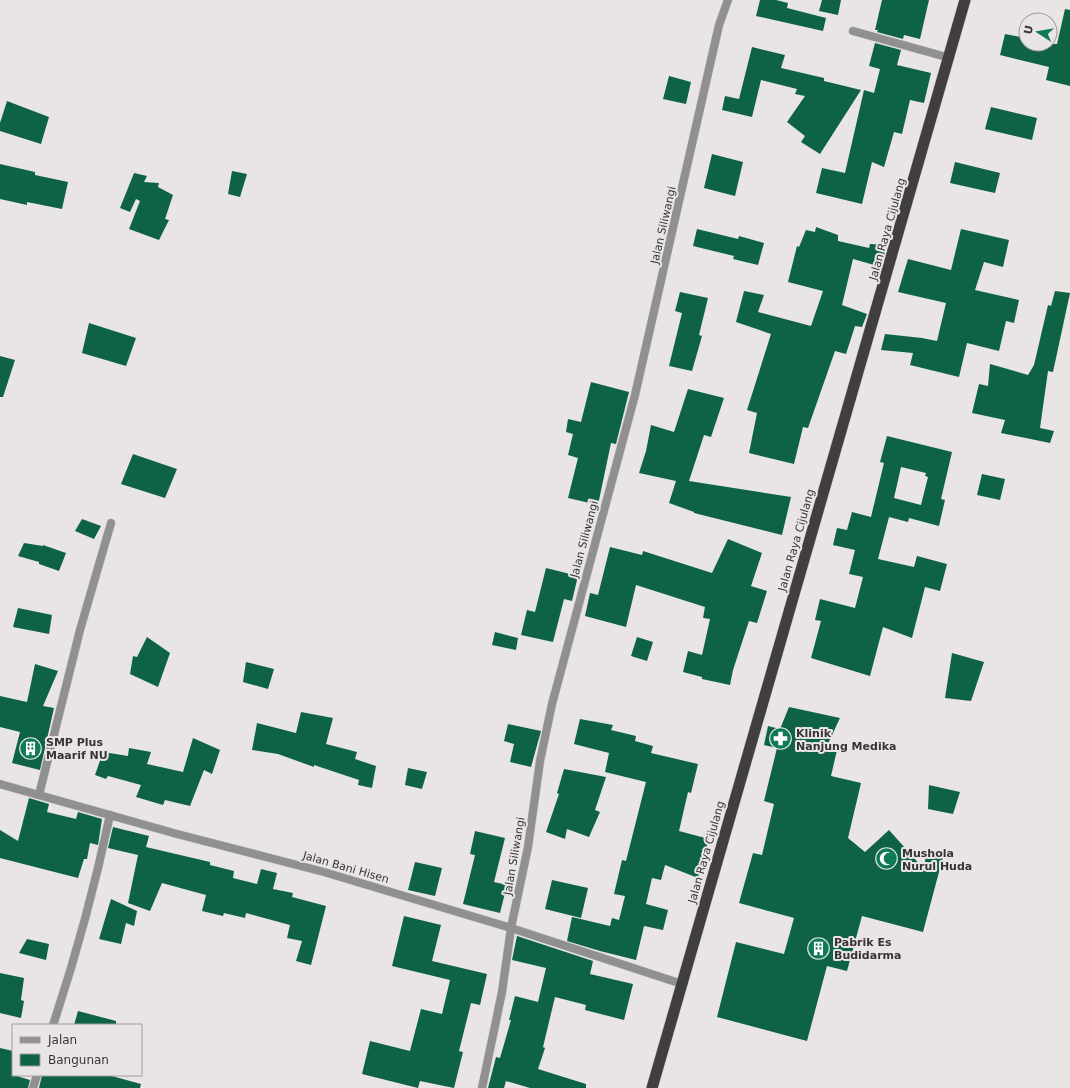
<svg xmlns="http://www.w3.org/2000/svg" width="1070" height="1088" viewBox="0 0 1070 1088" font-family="'DejaVu Sans',sans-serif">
<rect width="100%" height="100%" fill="#e9e5e5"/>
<!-- building -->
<g fill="#0e6345" fill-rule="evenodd">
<path d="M760,0H776L788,3L787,8L826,18L823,31L756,16Z"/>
<path d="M822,0H841L838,15L819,11Z"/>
<path d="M882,0H929L920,39L904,35L903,39L877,32L878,30H875Z"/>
<path d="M1065,9L1070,10V86L1046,80L1049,67L1000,55L1005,34L1026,38V44H1057Z"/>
<path d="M875,43L901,50L897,65L931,73L924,103L910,100L902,134L894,132L884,167L872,162L862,204L816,193L822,168L845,173L864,90L874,93L880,69L869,66Z"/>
<path d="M752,47L785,55L781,68L824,78V81L861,90L820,154L801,142L805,136L787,122L805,96L795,94L797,89L761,80L752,117L722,110L725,96L739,99Z"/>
<path d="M669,76L691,82L686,104L663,99Z"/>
<path d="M7,101L49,117L41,144L0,131V123Z"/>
<path d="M991,107L1037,118L1032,140L985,129Z"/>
<path d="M712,154L743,162L735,196L704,188Z"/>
<path d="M955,162L1000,173L995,193L950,183Z"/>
<path d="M0,164L35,172V175L68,182L62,209L27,202V205L0,199Z"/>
<path d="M232,171L247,174L240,197L228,194Z"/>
<path d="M134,173L147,176L144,182L159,183L158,187L173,195L165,219L169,220L159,240L129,229L140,201L136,199L130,212L120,208Z"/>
<path d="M816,227L838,235V241L869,248L870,244L887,245L881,267L853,259L842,305L867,314L862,327L855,326L846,354L835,351L808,428L803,427L794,464L749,453L757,413L747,410L771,334L736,322L744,291L764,295L758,312L811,326L823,291L788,282L797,246L799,247L806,230L815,232Z"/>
<path d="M697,229L738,239L739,236L764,243L758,265L733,259L734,256L693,246Z"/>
<path d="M961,229L1009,240L1003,267L984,262L975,290L1019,300L1014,323L1006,321L999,351L967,343L959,377L910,365L913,353L881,350L885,334L922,338L937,341L946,303L898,292L908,259L951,270Z"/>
<path d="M1055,291L1070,293L1053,372L1048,371L1040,428L1054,431L1050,443L1001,433L1005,420L972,413L979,384L988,386L990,364L1028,375L1034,365L1048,305L1051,306Z"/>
<path d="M680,292L708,298L699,335L702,336L692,371L669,366L682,313L675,311Z"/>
<path d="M89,323L136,338L126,366L82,353Z"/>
<path d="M0,356L15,360L3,397H0Z"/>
<path d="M591,382L629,392L616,444L611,443L598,505L568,498L578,458L568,455L573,434L566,432L568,419L581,422Z"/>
<path d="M688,389L724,398L711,437L704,435L689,481L791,497L782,535L694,513V512L669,503L676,481L639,473L646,451L651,425L674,432Z"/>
<path d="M887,436L952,452L941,499L945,500L939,526L909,518L908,522L889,517L878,559L914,567L917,556L947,564L940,591L925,587L912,638L883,627L870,676L811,658L821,621L815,620L820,599L855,608L863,577L849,574L855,550L833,545L837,528L847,530L852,512L871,517L884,463L880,462ZM901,467L926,473L925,476L928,477L921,505L894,498Z"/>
<path d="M133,454L177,469L165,498L121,484Z"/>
<path d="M982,474L1005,479L1000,500L977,495Z"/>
<path d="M82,519L101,526L94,539L75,531Z"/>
<path d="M728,539L762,553L751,586L767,591L757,623L749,621L733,670L730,685L702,679V677L683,672L688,651L702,655L710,619L703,618L705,607L636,585L626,627L585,616L590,593L598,595L610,547L642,555L643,551L712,573Z"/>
<path d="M24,543L43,546V545L66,553L59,571L39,564V562L18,556Z"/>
<path d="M546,568L578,576L572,601L564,599L553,642L521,635L527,610L535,612Z"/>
<path d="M18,608L52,615L49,634L13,627Z"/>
<path d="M495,632L518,638L516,650L492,645Z"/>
<path d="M147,637L170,653L158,687L130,674L133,656L137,657Z"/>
<path d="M637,637L653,642L647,661L631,656Z"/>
<path d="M952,653L984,662L971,701L945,698Z"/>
<path d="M246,662L274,669L268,689L243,682Z"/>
<path d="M35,664L58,671L43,706L54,708L40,770L12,763L20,732L0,727V696L27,702Z"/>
<path d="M789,707L840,718L826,748L837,750L831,776L861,783L848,838L865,852L889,830L923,868L927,853L943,857L923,932L862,916L847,971L827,966L807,1041L717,1017L736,942L784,954L794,918L739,903L753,853L762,855L774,804L764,801L777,748L764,745L768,726L780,729Z"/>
<path d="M301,712L333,718L326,744L357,752L355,759L376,766L372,788L358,785L359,780L314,765V767L278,754L252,750L257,723L296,733Z"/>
<path d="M580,719L613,725L611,730L636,736L635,741L653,746L651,753L698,764L691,793L688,792L679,831L709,839L698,878L665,865L661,880L652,878L646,904L668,910L663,930L644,926L636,960L600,951L567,941L572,917L610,926L612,918L619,920L625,896L614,894L622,860L626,861L646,782L605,772L609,753L574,744Z"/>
<path d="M508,724L541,731L531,767L510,762L514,744L504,741Z"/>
<path d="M193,738L220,750L212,774L204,770L190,806L165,800L163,805L136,797L141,785L108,776L106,779L95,775L103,752L128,756L129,748L151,752L147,764L183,772Z"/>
<path d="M408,768L427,772L422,789L405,785Z"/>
<path d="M564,769L606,777L595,810L600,812L589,837L567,829L565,839L546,832L559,794L557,793Z"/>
<path d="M929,785L960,792L953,814L928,809Z"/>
<path d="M29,798L49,804L47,812L76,819L78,812L102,819L98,845L90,843L87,859H84L78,878L0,858V830L18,841Z"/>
<path d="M113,827L149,836L146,847L210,862V865L234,871L233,878L257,884L261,869L277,873L273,889L293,893L292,897L326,906L311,965L296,961L302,941L287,938L290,925L246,913L245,918L224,913L223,916L202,911L206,895L162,883L150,911L128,903L138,855L108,848Z"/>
<path d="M475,831L505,838L494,882L507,885L500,913L463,904L475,855L470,854Z"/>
<path d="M415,862L442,868L435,896L408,890Z"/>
<path d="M552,880L588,888L581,918L545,909Z"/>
<path d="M111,899L137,911L134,926L126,923L121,944L99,939Z"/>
<path d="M404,916L441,925L432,961L487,974L480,1005L471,1003L459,1051L463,1052L454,1088L420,1081L418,1088L362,1074L370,1041L410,1051L421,1009L442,1014L450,980L392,966Z"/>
<path d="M517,936L593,961L590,974L633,984L624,1020L585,1010L586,1005L555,997L543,1047L545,1048L538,1069L586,1084V1088H530L506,1081L504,1088H488L496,1057L500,1058L511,1020H509L515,996L538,1002L546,968L512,960Z"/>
<path d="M27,939L49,944L46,960L19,953Z"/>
<path d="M0,973L24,978L21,1000L24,1001L21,1018L0,1013Z"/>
<path d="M78,1011L116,1021V1025H74Z"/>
<path d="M0,1048L13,1051V1075L30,1080L28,1088H0Z"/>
<path d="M42,1075H108L141,1084L140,1088H39Z"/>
</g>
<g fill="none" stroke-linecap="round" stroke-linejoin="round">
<defs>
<g id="minor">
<path d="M853,31L950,58"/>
<path d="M0,784L177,834L324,872L511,928L682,984"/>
<path d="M39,795L80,630L111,523"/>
<path d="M53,1025C76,956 95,886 110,815"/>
<path d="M33,1088L37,1075"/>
<path d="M482,1088L502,992L511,928L528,847L540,761L552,704L635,395L719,25L728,0"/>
</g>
<path id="trunk" d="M652,1088L965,0"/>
</defs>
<!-- minor casing -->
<use href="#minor" stroke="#c5c2c2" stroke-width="9"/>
<!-- trunk casing -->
<use href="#trunk" stroke="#c5c2c2" stroke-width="12"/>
<!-- minor -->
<use href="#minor" stroke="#919090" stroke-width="8"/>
<!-- trunk -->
<use href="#trunk" stroke="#413e3e" stroke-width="11"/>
</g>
<!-- icons -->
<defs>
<symbol id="pharmacy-disc" viewBox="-11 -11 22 22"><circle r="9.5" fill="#0d7b55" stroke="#e9e5e5"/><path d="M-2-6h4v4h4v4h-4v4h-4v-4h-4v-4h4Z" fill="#fff"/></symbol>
<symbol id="building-disc" viewBox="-11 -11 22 22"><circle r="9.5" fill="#0d7b55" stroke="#e9e5e5"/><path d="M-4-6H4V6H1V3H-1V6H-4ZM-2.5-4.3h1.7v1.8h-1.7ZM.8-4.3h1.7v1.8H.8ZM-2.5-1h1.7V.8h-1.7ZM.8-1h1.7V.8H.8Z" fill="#fff"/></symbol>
<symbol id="mosque-disc" viewBox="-11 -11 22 22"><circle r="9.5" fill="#0d7b55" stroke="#e9e5e5"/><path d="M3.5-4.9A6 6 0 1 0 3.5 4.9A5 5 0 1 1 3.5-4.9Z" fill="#fff"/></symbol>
</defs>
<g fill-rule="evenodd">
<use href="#pharmacy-disc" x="768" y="726" width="25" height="25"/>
<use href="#building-disc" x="18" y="736" width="25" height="25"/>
<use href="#mosque-disc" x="874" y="846" width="25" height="25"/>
<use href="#building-disc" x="806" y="936" width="25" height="25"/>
</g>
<g text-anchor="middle" stroke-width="4" stroke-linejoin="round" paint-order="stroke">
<!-- street labels -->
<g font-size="11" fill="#363435" stroke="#e9e5e5">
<text transform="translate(663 225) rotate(-77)" y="4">Jalan Siliwangi</text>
<text transform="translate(887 229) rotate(-74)" y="4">Jalan Raya Cijulang</text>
<text transform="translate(584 539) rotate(-75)" y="4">Jalan Siliwangi</text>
<text transform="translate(796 540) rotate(-74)" y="4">Jalan Raya Cijulang</text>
<text transform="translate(706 852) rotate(-74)" y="4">Jalan Raya Cijulang</text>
<text transform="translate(514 856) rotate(-80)" y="4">Jalan Siliwangi</text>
<text transform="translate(346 867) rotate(16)" y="4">Jalan Bani Hisen</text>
</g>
<!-- poi labels -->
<g font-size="11" font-weight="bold" fill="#363435" stroke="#e9e5e5" text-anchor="start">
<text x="796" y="737">Klinik<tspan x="796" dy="13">Nanjung Medika</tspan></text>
<text x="46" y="746">SMP Plus<tspan x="46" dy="13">Maarif NU</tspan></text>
<text x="902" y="857">Mushola<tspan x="902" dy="13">Nurul Huda</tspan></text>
<text x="834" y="946">Pabrik Es<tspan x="834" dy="13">Budidarma</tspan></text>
</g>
</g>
<!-- legend -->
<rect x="12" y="1024" width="130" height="52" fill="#e9e5e5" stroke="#a19e9f"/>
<rect x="20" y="1037" width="20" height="6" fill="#919090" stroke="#a19e9f"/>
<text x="48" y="1044" font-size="12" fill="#363435">Jalan</text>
<rect x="20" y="1054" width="20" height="12" fill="#0e6345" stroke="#a19e9f"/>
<text x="48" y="1064" font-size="12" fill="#363435">Bangunan</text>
<!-- north arrow -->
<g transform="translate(1038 32) rotate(282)"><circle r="19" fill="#e9e5e5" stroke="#a19e9f"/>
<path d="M0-3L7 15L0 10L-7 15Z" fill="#0d7b55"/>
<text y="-6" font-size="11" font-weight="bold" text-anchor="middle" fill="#363435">U</text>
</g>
</svg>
